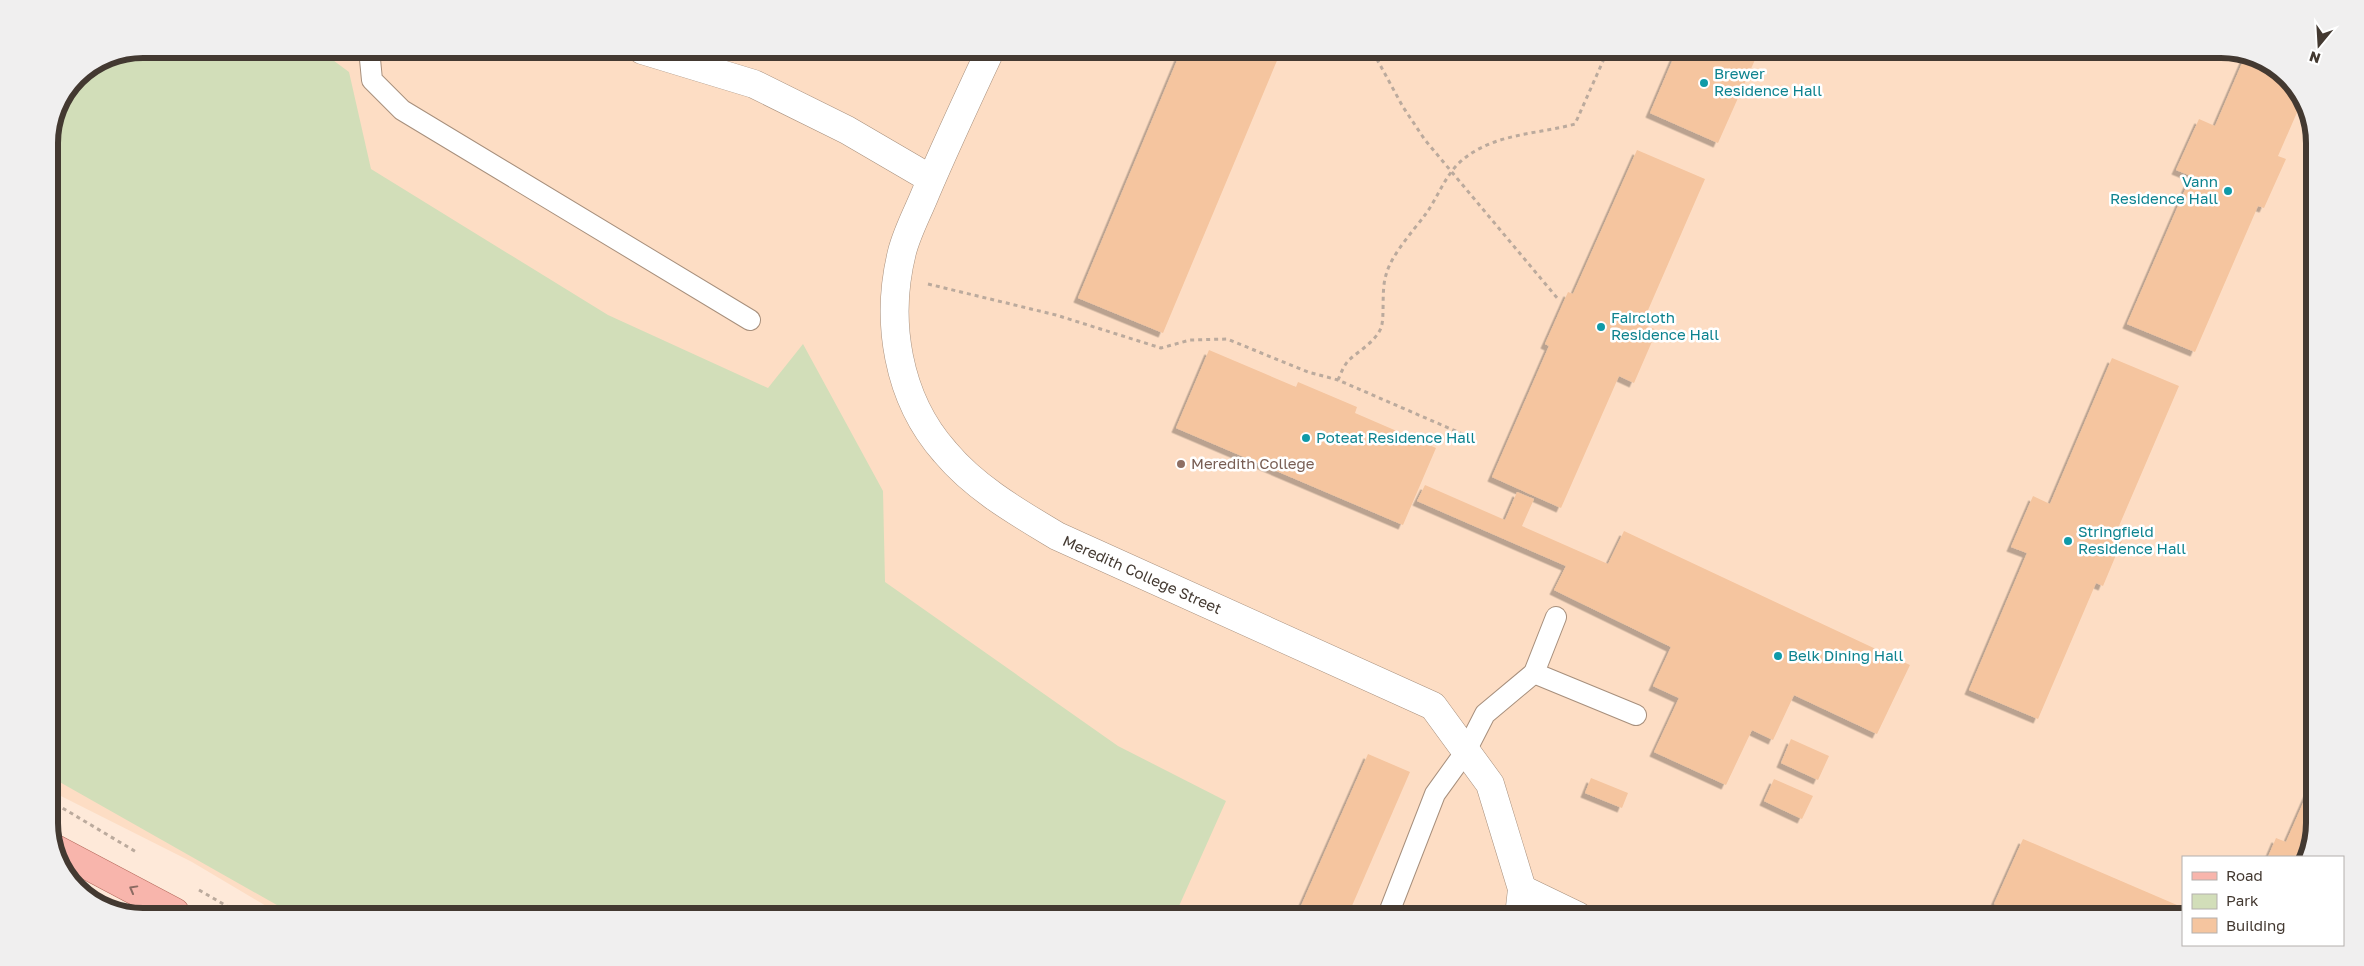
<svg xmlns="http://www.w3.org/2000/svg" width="2364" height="966" viewBox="0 0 2364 966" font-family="'Golos Text',sans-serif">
<defs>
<filter id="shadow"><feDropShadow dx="-4.5" dy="4.5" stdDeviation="0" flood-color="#0004"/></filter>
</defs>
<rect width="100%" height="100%" fill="#fee9d9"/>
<!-- built -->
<path fill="#fdddc4" d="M143,49L2252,54L2296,85L2315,136L2310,854L2308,857H2183V917L278,913L192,862L49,790V137L76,76L107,56Z"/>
<!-- green -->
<path fill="#d2deb9" d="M143,49H318L349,72L371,169L608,315L768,388L803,344L883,491L885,582L1118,746L1226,801L1175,915L291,913L49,776V137L76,76L107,56Z"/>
<!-- building -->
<g fill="#f5c59f" filter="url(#shadow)">
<path d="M1181,51H1281L1163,333L1078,298Z"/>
<path d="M1676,52L1758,53L1718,143L1650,113Z"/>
<path d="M2246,54H2252L2296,85L2302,101L2278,156L2286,159L2264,208L2258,206L2195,352L2127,324L2191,176L2176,170L2199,119L2215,126Z"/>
<path d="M1637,150L1705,179L1642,324L1657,330L1634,383L1619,376L1561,508L1492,477L1549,346L1545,344L1568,292L1573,294Z"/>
<path d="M1209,350L1296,387L1298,382L1357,407L1355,413L1436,448L1403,525L1176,428Z"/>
<path d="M2112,358L2179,386L2116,533L2124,536L2103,586L2096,583L2038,719L1969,690L2027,553L2011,547L2033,496L2050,504Z"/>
<path d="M1425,485L1505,520L1517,492L1534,499L1522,526L1608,564L1624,531L1910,665L1877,734L1794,695L1773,740L1752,730L1726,785L1654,752L1679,698L1653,686L1671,647L1554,590L1566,566L1417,501Z"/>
<path d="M1791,739L1829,756L1818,780L1781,763Z"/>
<path d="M1368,754L1410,772L1348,915H1297Z"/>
<path d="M1591,778L1628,793L1622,808L1585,793Z"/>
<path d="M1774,779L1813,796L1802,819L1764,801Z"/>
<path d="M2311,785L2310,854L2308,857H2268L2276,838L2286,842Z"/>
<path d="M2023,839L2177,905L2172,917H2025L1994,904Z"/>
</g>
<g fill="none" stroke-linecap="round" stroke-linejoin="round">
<defs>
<g id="service">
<path d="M369,49L372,80L402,110L750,320"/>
<path d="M1534,673L1636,715"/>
<path d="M1388,915L1435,794L1466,751L1485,714L1534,673L1556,617"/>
</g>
<g id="minor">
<path d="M642,50L754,84L847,130L931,179"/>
<path d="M990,51C968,98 946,145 926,192C918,212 907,232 902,252C885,320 897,398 945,452C975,488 1017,512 1057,536L1433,706L1490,784L1522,889L1519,916"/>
<path d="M1522,889L1578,916"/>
</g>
<path id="primary" d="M56,849L175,912"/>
</defs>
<!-- service casing -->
<use href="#service" stroke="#a78f7c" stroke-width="22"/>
<!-- minor casing -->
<use href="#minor" stroke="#a78f7c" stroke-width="29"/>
<!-- primary casing -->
<use href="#primary" stroke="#b56a5d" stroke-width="29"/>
<!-- path -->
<g stroke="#bbaa9d" stroke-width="3" stroke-dasharray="4 4" stroke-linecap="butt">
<path d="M1373,52L1403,107L1425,140L1558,299"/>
<path d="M928,284L1056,315L1161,348L1190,340L1227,339L1308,372L1338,380L1474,439"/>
<path d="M1338,380C1341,373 1344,365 1349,360C1360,350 1375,342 1381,328C1385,317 1381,290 1386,275C1391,255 1413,231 1425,215C1437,199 1444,178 1458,164C1490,133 1535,135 1575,124L1607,52"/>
<path d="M49,800L138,853"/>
<path d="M199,890L237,912"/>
</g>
<!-- service -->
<use href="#service" stroke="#fff" stroke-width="20"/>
<!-- minor -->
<use href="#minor" stroke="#fff" stroke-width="28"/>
<!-- primary -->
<use href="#primary" stroke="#f8b5ac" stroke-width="28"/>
</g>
<!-- one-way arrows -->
<defs><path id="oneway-chevron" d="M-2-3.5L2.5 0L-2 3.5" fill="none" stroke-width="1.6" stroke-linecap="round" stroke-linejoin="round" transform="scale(1.25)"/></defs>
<use stroke="#8b6b62" href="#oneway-chevron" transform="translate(133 889) rotate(-151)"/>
<!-- markers -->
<g fill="#0f9aa8" stroke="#fff" stroke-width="2">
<circle cx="1704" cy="83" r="5"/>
<circle cx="2228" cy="191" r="5"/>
<circle cx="1601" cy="327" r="5"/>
<circle cx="1306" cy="438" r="5"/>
<circle cx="2068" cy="541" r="5"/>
<circle cx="1778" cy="656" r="5"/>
</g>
<circle fill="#8d6e63" stroke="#fff" stroke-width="2" cx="1181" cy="464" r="5"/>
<g text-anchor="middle" stroke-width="5" stroke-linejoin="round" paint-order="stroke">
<!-- culture labels -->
<g font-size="15" fill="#0d838f" stroke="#fff" text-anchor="start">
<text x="1714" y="79">Brewer<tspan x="1714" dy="17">Residence Hall</tspan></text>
<text x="2218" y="187" text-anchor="end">Vann<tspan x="2218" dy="17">Residence Hall</tspan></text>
<text x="1611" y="323">Faircloth<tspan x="1611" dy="17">Residence Hall</tspan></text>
<text x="1316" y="443">Poteat Residence Hall</text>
<text x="2078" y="537">Stringfield<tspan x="2078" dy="17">Residence Hall</tspan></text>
<text x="1788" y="661">Belk Dining Hall</text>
</g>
<!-- education labels -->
<g font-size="15" fill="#785e54" stroke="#fff" text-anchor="start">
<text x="1191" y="469">Meredith College</text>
</g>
<!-- street labels -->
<g font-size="15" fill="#433931" stroke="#fff">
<text transform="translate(1142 575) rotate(24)" y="5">Meredith College Street</text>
</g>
</g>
<!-- crop -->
<path d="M0 0H2364V966H0ZM143 58H2221A85 85 0 0 1 2306 143V823A85 85 0 0 1 2221 908H143A85 85 0 0 1 58 823V143A85 85 0 0 1 143 58Z" fill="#f0efef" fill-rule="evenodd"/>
<path fill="none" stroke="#433931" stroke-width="6" d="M143 58H2221A85 85 0 0 1 2306 143V823A85 85 0 0 1 2221 908H143A85 85 0 0 1 58 823V143A85 85 0 0 1 143 58Z"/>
<!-- legend -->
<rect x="2182" y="856" width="162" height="90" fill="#ffffff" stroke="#b4b0ad"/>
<rect x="2192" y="872" width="25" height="8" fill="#f8b5ac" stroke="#b4b0ad"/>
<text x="2226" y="881" font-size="15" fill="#433931">Road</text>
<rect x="2192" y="894" width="25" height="15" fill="#d2deb9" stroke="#b4b0ad"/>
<text x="2226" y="906" font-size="15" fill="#433931">Park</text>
<rect x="2192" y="918" width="25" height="15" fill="#f5c59f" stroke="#b4b0ad"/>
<text x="2226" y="931" font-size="15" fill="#433931">Building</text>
<!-- north arrow -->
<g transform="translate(2319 45) rotate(198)" stroke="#ffffff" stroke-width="4" paint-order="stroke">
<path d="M0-4L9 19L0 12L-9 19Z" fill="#433931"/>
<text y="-8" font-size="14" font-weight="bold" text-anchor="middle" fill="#433931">N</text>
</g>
</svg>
